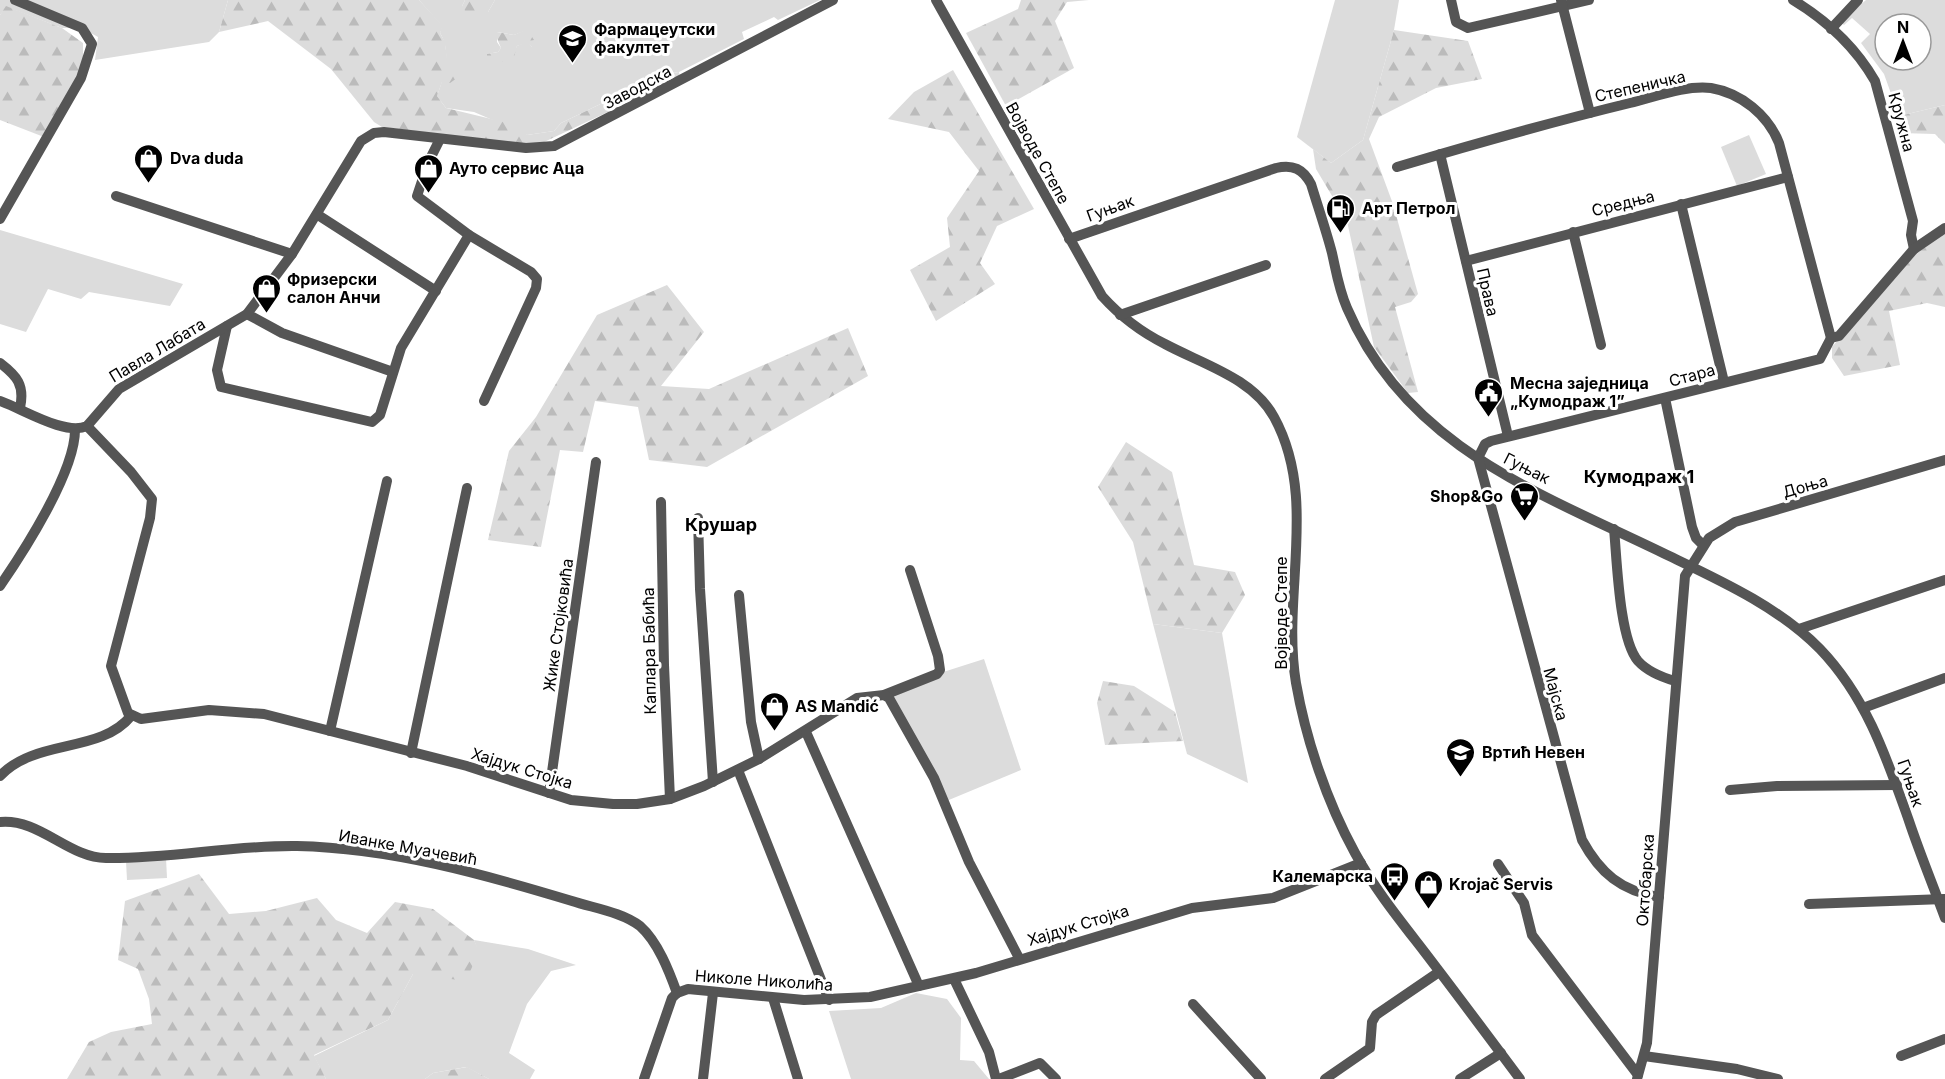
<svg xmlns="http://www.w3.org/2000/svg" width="1945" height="1079" viewBox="0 0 1945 1079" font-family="Inter,sans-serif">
<defs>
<pattern id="forest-firs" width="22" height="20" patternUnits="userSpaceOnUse" patternTransform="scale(1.5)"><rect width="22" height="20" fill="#dcdcdc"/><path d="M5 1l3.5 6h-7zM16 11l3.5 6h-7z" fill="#bbb"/></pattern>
</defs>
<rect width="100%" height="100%" fill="#fff"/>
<!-- grass -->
<g fill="#dcdcdc" fill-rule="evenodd">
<path d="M0,0H228L219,32L209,42L95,60L98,37L82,28H62L7,7L0,15Z"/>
<path d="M419,0H465L462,6L488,12L495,0H820L778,20L774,17L742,32L744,39L679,72L663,74L561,123L554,131L527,135L474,112L446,108L437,96C444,76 452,52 440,33L442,26ZM527,30V42L532,47L529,49L524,43L517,46L514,52L487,54L498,52L501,48L497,42V32L514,35Z"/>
<path d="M1335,0H1399L1394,30L1363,140L1331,163L1297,137Z"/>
<path d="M1866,0H1945V105L1899,116L1884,74L1861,43L1870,34L1852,18L1844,25L1841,22ZM1885,24H1921V60H1885Z"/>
<path d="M1749,135L1766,174L1737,186L1721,147Z"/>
<path d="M0,230L183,284L170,306L89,292L81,299L48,289L26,332L0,324Z"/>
<path d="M1153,624L1222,633L1248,783L1187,754Z"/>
<path d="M984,659L1021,770L944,802L889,698L937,674Z"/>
<path d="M166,858L167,878L127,880L126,861Z"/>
<path d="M474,940L528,949L576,965L551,971L527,1004L509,1053L535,1070L530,1079H489L466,1067L433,1073L425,1079H326L314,1056L388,1020L413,974L478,951Z"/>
<path d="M916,993L947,999L961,1018L960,1060L974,1061L989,1079H851L829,1011L881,1008Z"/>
</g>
<!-- forest -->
<g fill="url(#forest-firs)">
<path d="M228,0H419L443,26L440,33L445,42L447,59L459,70L457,78L450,83L442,82L437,96L446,108L520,126L527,135L554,131L561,123L663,74L679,72L680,78L542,143H513L382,127L374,122L331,69L268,21L219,32Z"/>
<path d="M465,0H495L488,12L481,16L475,11H465L462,6Z"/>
<path d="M1021,0H1089L1067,2L1055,21L1074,68L1006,106L966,33L1018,9Z"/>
<path d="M6,6L62,28L83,43V56L88,61L44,137L0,120V15Z"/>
<path d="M527,29L534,40L528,42L532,47H537L539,51L536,54H529L524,44L517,46L514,57C505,61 497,65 487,61V54L498,52L501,48L496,36L497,32L514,35Z"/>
<path d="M1394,30L1468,41L1482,79L1436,88L1379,117L1369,139L1393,204L1418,294L1411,302L1395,307L1418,392L1408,393L1374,347L1347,221L1316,169L1313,149L1331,163L1363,140Z"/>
<path d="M953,70L1034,209L997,226L980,263L995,284L936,321L910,270L950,247L947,218L979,171L949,132L888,119L914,92Z"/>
<path d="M1945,105V144L1935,134L1900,133L1906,127L1899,116Z"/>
<path d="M1945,228V307L1927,303L1889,311L1900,365L1844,376L1832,358V347L1902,262Z"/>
<path d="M667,285L704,332L661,386L709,389L848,328L868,376L707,467L649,460L638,407L595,401L583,452L560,450L541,547L488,540L509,451L536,417L597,315Z"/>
<path d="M1126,442L1172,472L1194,565L1235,572L1245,595L1222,633L1153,624L1133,542L1098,487Z"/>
<path d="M1103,681L1134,686L1175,712L1183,741L1105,745L1097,703Z"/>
<path d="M199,874L229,914L266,911L317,898L336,920L367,933L395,902L433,909L474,940L479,951L466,981L413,974L388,1020L314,1055L326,1079H67L89,1042L111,1032L152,1024L149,999L138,969L118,960L125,901Z"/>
<path d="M467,1067L489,1079H425L433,1073Z"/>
</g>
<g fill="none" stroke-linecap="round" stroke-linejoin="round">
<!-- minor -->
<g stroke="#555" stroke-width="10">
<path d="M936,0L1102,296C1120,316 1141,332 1165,344C1202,364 1253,378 1274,417C1319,499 1281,595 1296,683C1306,740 1327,802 1355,853C1374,888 1399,919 1423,950C1456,993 1488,1036 1520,1079"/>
<path d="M1451,0L1456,22L1468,28L1589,0"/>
<path d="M1561,0L1590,113"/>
<path d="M1793,0C1826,20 1856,48 1875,81L1913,221L1911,235L1914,249"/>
<path d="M1831,29L1858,0"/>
<path d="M440,139L428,163L417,196L469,235L531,272L537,279L536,288L484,401"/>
<path d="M1440,154L1508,436"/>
<path d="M1397,167C1474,144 1552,122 1630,103C1655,97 1685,85 1711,88C1741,93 1768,115 1779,143L1831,338"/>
<path d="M116,196L292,254"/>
<path d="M1681,204L1724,382"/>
<path d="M318,215L436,291"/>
<path d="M0,219L81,78L92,44L82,28L15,0"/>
<path d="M1573,232L1601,345"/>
<path d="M1069,239L1276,168C1293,164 1303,169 1311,184C1318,207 1326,230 1332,253C1336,271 1339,290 1347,308C1406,446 1537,492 1663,553C1717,579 1778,606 1820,649C1867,698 1887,759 1909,821C1920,854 1933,885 1945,918"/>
<path d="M1466,261L1788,177"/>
<path d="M247,314L282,333L393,372"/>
<path d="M1120,315L1266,265"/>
<path d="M227,326L217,370L221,387L372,422L380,415L401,348L469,235"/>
<path d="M0,363C17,376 25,385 20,408"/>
<path d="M1665,398L1692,527L1696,538L1703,545"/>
<path d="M0,401C23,409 65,436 87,426L119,389L247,314L292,254L361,141L374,133L384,132L526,148L554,146L833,0"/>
<path d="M87,426L131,472L152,499L150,518L111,666L128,713L141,719L209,710L264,714L467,766L571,800L613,804H637L670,799L704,786L759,759L857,698L884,695L937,674L940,670L938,656L910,570"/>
<path d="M1478,458L1485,444L1491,441L1820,359L1831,338L1839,336L1914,249L1945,228"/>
<path d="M1478,458L1582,840C1600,873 1621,891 1659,897"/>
<path d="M661,502L664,665L670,799"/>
<path d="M698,518L700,589L713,782"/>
<path d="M1614,529C1617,559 1619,639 1638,661C1648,672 1661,677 1675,681"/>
<path d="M0,586C24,551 75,472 75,430"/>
<path d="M739,595L751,722L759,759"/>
<path d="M1799,629L1945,580"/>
<path d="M884,695L889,698L934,778L969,862L1019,958"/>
<path d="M1863,708L1945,678"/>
<path d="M330,731L387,481"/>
<path d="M806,732L919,986"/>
<path d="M411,753L467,488"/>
<path d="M738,770L829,1000"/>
<path d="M0,776C36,738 100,754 131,716"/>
<path d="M1730,790L1777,786L1897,785"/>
<path d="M549,793L596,462"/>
<path d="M0,822C39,818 69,858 106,858C170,859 233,845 297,846C391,848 483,874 572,901C593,908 622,912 640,926C658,942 669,971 677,993"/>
<path d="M1498,864L1524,903L1532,935L1638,1075"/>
<path d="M1809,904L1944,899"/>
<path d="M954,979L989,1052L996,1079"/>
<path d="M677,993L688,989L804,1000L870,997L976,973L1192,908L1273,898L1361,863"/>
<path d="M773,998L798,1079"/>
<path d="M1193,1004L1261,1079"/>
<path d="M1644,1056L1737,1069L1778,1079"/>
<path d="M1901,1056L1945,1039"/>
<path d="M644,1079L672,998L677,993"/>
<path d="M703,1079L713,993"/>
<path d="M999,1079L1040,1063L1056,1079"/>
<path d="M1325,1079L1370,1048L1372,1022L1376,1015L1439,972"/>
<path d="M1460,1079L1501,1053"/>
<path d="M1637,1079L1647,1043L1685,576L1709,538L1735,522L1945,460"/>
</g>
</g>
<!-- icons -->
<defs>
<symbol id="university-pin" viewBox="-11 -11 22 30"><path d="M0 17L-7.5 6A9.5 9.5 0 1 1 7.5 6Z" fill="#000" stroke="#fff"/><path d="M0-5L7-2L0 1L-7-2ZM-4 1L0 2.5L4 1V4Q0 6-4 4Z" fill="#fff"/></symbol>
<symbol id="shop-pin" viewBox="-11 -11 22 30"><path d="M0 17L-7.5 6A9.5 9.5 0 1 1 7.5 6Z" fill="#000" stroke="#fff"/><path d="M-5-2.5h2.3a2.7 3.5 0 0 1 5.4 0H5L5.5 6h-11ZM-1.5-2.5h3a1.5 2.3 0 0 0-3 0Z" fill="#fff"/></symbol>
<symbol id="fuel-pin" viewBox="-11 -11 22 30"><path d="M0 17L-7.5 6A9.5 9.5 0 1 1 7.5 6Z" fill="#000" stroke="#fff"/><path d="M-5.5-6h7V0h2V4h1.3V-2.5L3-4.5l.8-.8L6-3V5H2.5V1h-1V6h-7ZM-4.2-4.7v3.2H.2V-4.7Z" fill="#fff"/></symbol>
<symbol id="civic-pin" viewBox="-11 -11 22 30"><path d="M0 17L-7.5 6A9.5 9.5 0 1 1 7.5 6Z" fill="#000" stroke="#fff"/><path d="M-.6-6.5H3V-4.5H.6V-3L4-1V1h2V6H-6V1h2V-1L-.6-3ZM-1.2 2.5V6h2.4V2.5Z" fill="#fff"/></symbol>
<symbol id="supermarket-pin" viewBox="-11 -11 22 30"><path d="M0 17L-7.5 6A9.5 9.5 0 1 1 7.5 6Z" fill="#000" stroke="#fff"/><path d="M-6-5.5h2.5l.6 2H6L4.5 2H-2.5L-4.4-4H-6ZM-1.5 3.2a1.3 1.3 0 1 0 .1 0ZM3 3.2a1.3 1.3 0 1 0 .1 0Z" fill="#fff"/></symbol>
<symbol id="school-pin" viewBox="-11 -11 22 30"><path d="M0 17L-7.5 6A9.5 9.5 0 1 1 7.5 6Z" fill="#000" stroke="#fff"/><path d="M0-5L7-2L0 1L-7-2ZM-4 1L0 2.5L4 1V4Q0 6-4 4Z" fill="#fff"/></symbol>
<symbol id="bus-pin" viewBox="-11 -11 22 30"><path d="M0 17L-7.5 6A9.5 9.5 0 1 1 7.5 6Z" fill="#000" stroke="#fff"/><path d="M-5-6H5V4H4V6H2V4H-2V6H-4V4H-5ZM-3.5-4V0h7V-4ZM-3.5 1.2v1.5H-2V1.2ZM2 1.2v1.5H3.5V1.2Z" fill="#fff"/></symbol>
</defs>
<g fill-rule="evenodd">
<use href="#university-pin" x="556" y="22" width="33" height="45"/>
<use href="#shop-pin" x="132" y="142" width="33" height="45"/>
<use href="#shop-pin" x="412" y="152" width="33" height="45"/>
<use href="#fuel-pin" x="1324" y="192" width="33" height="45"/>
<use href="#shop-pin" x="250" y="272" width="33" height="45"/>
<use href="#civic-pin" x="1472" y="376" width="33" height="45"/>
<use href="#supermarket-pin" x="1508" y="480" width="33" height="45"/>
<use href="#shop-pin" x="758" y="690" width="33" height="45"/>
<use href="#school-pin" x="1444" y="736" width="33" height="45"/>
<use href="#bus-pin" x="1378" y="860" width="33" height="45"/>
<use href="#shop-pin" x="1412" y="868" width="33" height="45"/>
</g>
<g text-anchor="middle" stroke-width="6" stroke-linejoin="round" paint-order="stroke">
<!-- poi labels -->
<g font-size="16" font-weight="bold" fill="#000" stroke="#fff" text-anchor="start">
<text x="594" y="35">Фармацеутски<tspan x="594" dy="18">факултет</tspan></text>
<text x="170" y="164">Dva duda</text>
<text x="449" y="174">Ауто сервис Аца</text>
<text x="1362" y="214">Арт Петрол</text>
<text x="287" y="285">Фризерски<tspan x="287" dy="18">салон Анчи</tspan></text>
<text x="1510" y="389">Месна заједница<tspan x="1510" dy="18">„Кумодраж 1”</tspan></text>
<text x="1503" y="502" text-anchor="end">Shop&amp;Go</text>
<text x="795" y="712">AS Mandić</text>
<text x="1482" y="758">Вртић Невен</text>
<text x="1373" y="882" text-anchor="end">Калемарска</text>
<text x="1449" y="890">Krojač Servis</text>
</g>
<!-- street labels -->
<g font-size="16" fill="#000" stroke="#fff">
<text transform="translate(1640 86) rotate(-13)" y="6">Степеничка</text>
<text transform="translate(637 87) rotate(-28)" y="6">Заводска</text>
<text transform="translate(1902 122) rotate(75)" y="6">Кружна</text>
<text transform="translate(1038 153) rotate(61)" y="6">Војводе Степе</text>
<text transform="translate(1623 203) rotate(-14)" y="6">Средња</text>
<text transform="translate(1110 208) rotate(-20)" y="6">Гуњак</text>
<text transform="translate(1488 292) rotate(77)" y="6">Права</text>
<text transform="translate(157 350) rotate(-31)" y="6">Павла Лабата</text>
<text transform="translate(1692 375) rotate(-15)" y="6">Стара</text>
<text transform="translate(1527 468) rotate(27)" y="6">Гуњак</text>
<text transform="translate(1805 486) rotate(-16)" y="6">Доња</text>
<text transform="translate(1281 613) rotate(-90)" y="6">Војводе Степе</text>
<text transform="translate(558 625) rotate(-82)" y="6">Жике Стојковића</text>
<text transform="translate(649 651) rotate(-91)" y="6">Каплара Бабића</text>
<text transform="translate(1556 694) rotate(75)" y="6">Мајска</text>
<text transform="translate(522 768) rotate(17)" y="6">Хајдук Стојка</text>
<text transform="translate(1911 783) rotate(71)" y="6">Гуњак</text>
<text transform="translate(408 847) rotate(10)" y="6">Иванке Муачевић</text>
<text transform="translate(1645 880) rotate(-86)" y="6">Октобарска</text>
<text transform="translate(1078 925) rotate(-17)" y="6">Хајдук Стојка</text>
<text transform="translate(764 980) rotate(4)" y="6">Николе Николића</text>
</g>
<!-- neighbourhood labels -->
<g font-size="18" font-weight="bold" fill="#000" stroke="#fff">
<text x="1639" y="483">Кумодраж 1</text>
<text x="721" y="531">Крушар</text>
</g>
</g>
<!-- north arrow -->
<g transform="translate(1903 42)"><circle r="28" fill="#ffffff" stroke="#999999" stroke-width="1.5"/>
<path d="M0-4.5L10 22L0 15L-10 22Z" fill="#000000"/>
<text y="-9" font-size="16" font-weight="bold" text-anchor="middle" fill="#000000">N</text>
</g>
</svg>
